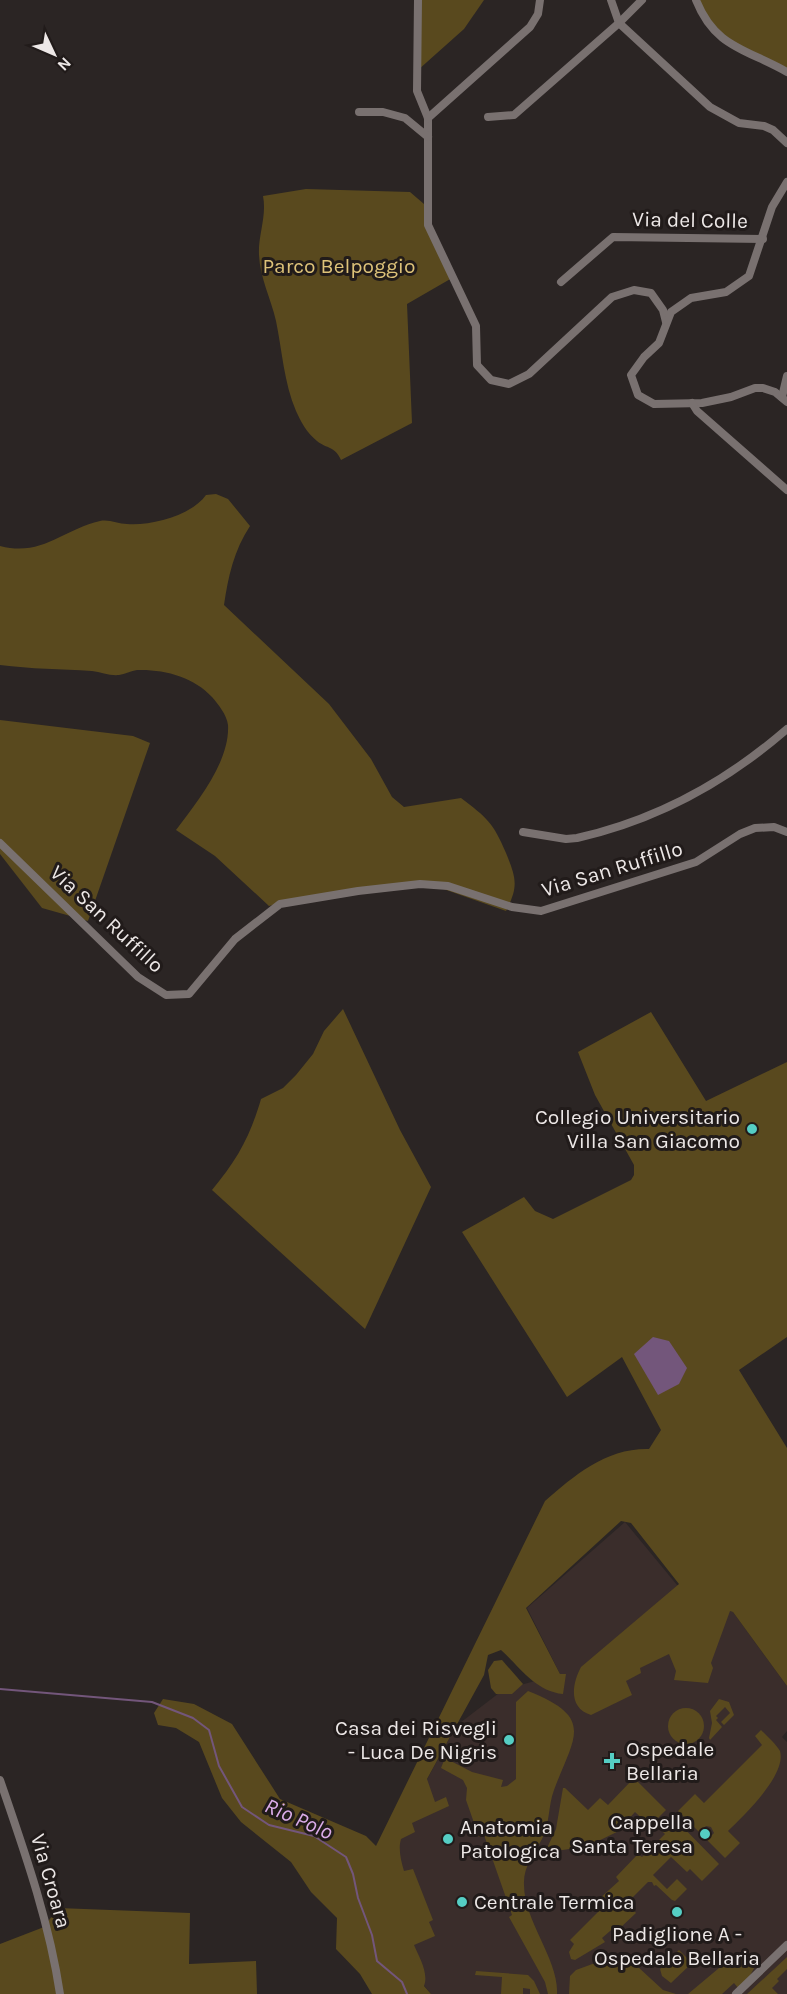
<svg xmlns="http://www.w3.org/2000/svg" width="787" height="1994" viewBox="0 0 787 1994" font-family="Karla,sans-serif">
<rect width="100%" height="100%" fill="#2b2524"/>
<!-- built -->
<path fill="#3a2d2b" d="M625,1522L677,1585L733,1612L787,1686V1731L782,1737L787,1742V1994H431L418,1978L385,1857L456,1726L503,1690L560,1674L527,1608Z"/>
<!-- green -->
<g fill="#59491e">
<path d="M418,0H484L464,29L418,70Z"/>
<path d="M692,0H787V73L723,42Z"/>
<path d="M306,189L410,192L424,204L452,278L407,304L412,423L341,460C335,446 327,449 317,441C307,433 301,422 296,411C284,383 282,350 276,321C271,299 260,278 259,255C258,235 267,216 263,196Z"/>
<path d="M216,494L228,499L250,526C234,550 228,577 224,605L329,704L371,759L392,797L404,807L461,798C487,818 493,822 506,853C516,878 519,886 506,911L432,885L310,896L269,906L215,856L176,830C197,802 230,762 228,725C227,715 218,704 212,697C194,677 164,669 137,670C131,671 125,674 119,675C110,676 101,672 92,671C61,669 31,669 0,665V546C42,557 62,530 100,521C109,519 118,524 127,524C152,526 192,515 206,495Z"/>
<path d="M0,720L133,736L150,743L88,921L42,908L0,854Z"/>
<path d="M343,1009L400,1130L431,1187L365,1329L212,1190C237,1160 250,1137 261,1099L283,1088L296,1075L313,1054L324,1031Z"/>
<path d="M651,1012L706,1101L787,1062V1337L739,1370L787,1448V1686L733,1612L730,1611L711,1663L713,1668L708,1683L674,1680L676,1671L669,1654L640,1668L641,1673L626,1681L632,1695L591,1715C568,1708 572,1684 581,1667L679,1584L631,1523L621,1521L526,1608L560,1674H566L563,1694C535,1691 520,1667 501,1650L488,1655L484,1675L427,1779L435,1802L446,1797L449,1806L412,1823L415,1832L401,1839C398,1849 401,1861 404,1871L413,1869L433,1920L429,1922L435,1936L414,1945C419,1957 429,1973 424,1986L431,1994H372L360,1974L336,1949L337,1918L311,1892L291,1862L241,1822L222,1798L199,1742L176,1728L158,1725L154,1713L163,1699L194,1704L232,1724L280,1799L366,1836L376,1846L545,1501C575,1475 606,1448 649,1449L661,1430L622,1357L567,1397L462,1232L524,1197L535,1211L553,1219L631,1180L634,1175V1165L595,1095L578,1052Z"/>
<path d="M502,1660L523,1684L512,1694H496L491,1688L488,1670L494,1661Z"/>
<path d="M528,1691C596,1718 574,1736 554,1790C548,1806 550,1824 542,1839C534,1854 523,1867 524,1885C524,1921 559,1960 557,1994H548L545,1982L509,1917L512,1915L484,1835L479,1837L466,1800L467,1788L463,1780L441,1768L445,1758L472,1772L503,1780L501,1787L507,1786L516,1779V1702Z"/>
<path d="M719,1699L729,1702L734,1715L724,1725L721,1722L730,1713L725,1707L716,1716L718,1718L716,1720L722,1727L710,1740L709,1738L712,1723L710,1711Z"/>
<circle cx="686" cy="1726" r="18"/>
<path d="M761,1730C767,1736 776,1744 780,1751C787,1775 743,1816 728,1831L740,1843L725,1858L707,1840L714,1833L711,1827L706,1826L699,1832L678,1811L695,1794L704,1803L762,1745L755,1736Z"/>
<path d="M634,1778L666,1810L650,1826L635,1812L625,1823V1828L588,1846L550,1852L547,1848L556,1829L563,1788H565L588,1810L600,1798L608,1805Z"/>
<path d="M673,1817L719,1864L702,1881L690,1869L687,1872L671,1857L653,1875L667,1889L677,1879L687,1889L675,1901L672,1900L656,1885L654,1886L652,1882H648L627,1903L636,1913L620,1928L617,1925L602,1938L605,1942L575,1960L571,1959L569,1952L574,1944L570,1940L605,1905L599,1899L619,1881L616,1877L638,1854L642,1857L665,1834L660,1829Z"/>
<path d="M58,1908L190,1913L189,1964L256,1961L257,1994H0V1944L44,1927Z"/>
<path d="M679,1950L692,1963L671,1983L662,1976L660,1969Z"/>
<path d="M617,1955H625L663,1990L676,1994H569L570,1976L576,1970Z"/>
<path d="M738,1955L749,1956L758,1961L747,1981L739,1989L734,1983L722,1994H688L731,1958Z"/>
<path d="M787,1957V1969L777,1979L779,1981L772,1988L778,1994H747Z"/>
<path d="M476,1971L528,1975L534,1981L540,1994H530V1989L523,1988V1994H501L502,1977L475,1975Z"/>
</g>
<!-- water -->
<path fill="#73567b" d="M653,1337L669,1341L687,1368L679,1384L658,1395L634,1354Z"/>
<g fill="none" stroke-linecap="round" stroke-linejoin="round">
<!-- stream -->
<path stroke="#73567b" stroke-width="2" d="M0,1689L152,1702L193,1718L209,1730L219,1766L242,1807L269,1825L314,1836L346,1857L353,1874L358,1898L372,1935L377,1961L402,1982L407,1994"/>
<!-- minor -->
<g stroke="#797170" stroke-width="8">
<path d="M418,0L417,91L428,118V225L476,326L477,365L491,380L509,384L529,374L612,297L634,290L651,293L663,310L666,322"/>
<path d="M611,0L619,23L710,107L739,123L764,126L773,130L787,143"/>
<path d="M696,0C715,48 747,49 787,72"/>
<path d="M359,112H383L405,118L428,137"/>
<path d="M488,117L514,115L619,23L642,0"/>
<path d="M428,118L530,27L538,14L540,0"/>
<path d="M787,182L772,207L749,276L726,292L691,298L671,312L659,343L644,357L631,375L638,395L654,404L702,403L731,397L755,388H763L775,392L787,402"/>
<path d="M561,282L613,237L763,239"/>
<path d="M782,397L787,376"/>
<path d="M692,403L697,411L787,490"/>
<path d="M523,832L566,839L577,838C657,820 726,782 787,729"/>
<path d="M0,843L138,977L166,995L189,994L235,939L280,904L358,891L420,884L448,886L512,907L541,911L696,862L740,834L755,828L774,827L787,832"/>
<path d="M0,1780C24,1850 49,1920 60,1994"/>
<path d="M736,1994L787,1945"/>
</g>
</g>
<!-- markers -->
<g fill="#55cec4" stroke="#211b1a" stroke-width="2">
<circle cx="752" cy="1129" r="6"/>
<circle cx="509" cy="1740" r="6"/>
<path d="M609 1752h6v6h6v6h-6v6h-6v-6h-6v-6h6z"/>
<circle cx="705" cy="1834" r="6"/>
<circle cx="448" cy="1839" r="6"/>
<circle cx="462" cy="1902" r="6"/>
<circle cx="677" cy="1912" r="6"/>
</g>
<g text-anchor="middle" stroke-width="6" stroke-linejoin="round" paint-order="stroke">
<!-- street labels -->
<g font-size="21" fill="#ede8e7" stroke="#211b1a">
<text transform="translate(690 220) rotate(1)" y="7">Via del Colle</text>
<text transform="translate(612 869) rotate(-17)" y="7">Via San Ruffillo</text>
<text transform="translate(107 919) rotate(43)" y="7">Via San Ruffillo</text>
<text transform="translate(51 1881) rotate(74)" y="7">Via Croara</text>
</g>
<!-- park labels -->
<g font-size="21" fill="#ddc279" stroke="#211b1a">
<text x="339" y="273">Parco Belpoggio</text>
</g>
<!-- poi labels -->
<g font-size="21" fill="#ede8e7" stroke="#211b1a" text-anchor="end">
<text x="740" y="1124">Collegio Universitario<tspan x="740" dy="24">Villa San Giacomo</tspan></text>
<text x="497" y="1735">Casa dei Risvegli<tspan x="497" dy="24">- Luca De Nigris</tspan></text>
<text x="626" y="1756" text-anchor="start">Ospedale<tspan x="626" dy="24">Bellaria</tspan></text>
<text x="693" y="1829">Cappella<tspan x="693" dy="24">Santa Teresa</tspan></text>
<text x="460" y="1834" text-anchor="start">Anatomia<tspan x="460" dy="24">Patologica</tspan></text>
<text x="474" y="1909" text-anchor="start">Centrale Termica</text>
<text x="677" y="1941" text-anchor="middle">Padiglione A -<tspan x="677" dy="24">Ospedale Bellaria</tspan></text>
</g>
<!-- water labels -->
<g font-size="22" font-style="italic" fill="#dbace9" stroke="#211b1a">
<text transform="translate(299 1818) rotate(24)" y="8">Rio Polo</text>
</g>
</g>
<!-- north arrow -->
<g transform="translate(54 54) rotate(134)" stroke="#211b1a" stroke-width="4.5" paint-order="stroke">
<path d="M0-4.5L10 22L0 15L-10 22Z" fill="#ede8e7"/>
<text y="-9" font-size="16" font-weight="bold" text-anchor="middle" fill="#ede8e7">N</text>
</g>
</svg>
